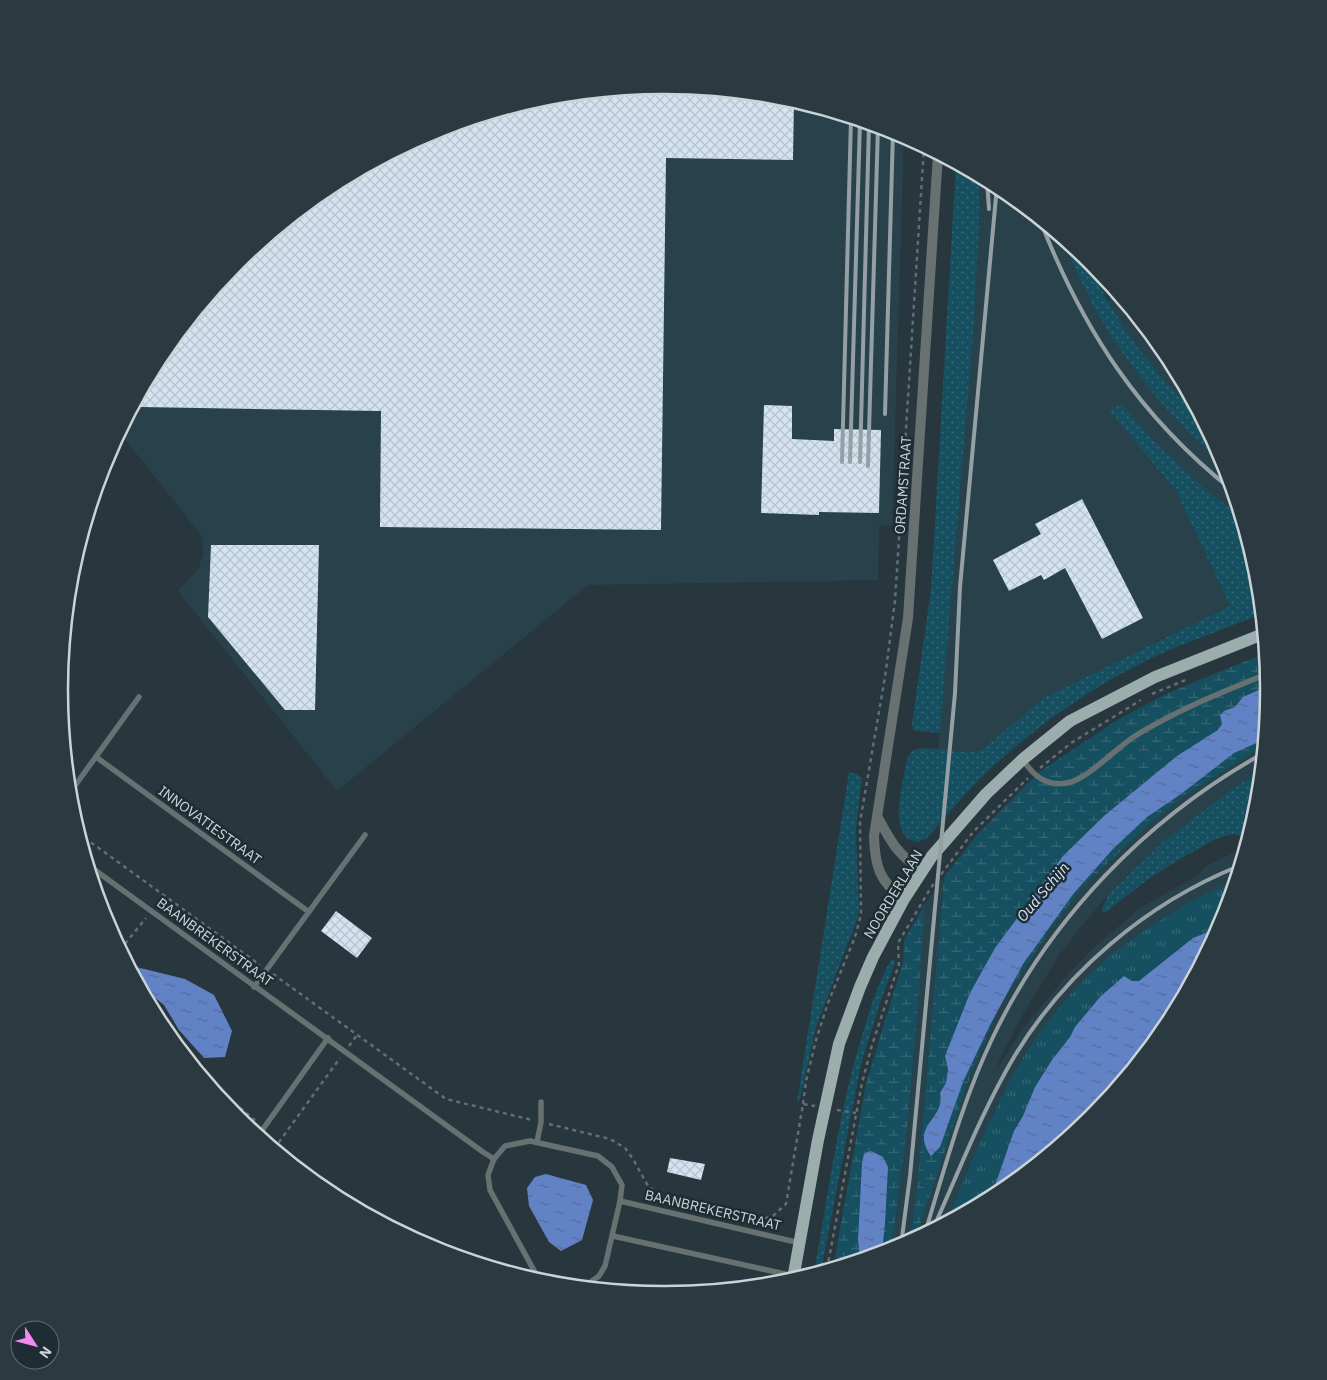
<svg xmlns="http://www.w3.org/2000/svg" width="1327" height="1380" viewBox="0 0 1327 1380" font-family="'IBM Plex Sans',sans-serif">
<defs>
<pattern id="grass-dots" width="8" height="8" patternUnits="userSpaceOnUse" patternTransform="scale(1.25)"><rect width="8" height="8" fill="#164f5f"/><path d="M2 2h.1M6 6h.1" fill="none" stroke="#376775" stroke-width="1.8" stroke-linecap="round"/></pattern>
<pattern id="wetland-marsh" width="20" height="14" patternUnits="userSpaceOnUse" patternTransform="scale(1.25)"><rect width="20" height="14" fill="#164f5f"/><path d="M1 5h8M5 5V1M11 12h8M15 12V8" fill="none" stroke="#376775"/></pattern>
<pattern id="park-tufts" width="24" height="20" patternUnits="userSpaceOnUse" patternTransform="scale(1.25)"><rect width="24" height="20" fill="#164f5f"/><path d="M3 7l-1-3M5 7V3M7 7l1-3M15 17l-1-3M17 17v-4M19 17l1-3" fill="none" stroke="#376775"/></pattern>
<pattern id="water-ripples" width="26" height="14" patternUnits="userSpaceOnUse" patternTransform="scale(1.25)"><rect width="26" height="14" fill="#6282c6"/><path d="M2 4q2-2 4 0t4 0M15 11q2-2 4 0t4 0" fill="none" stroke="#556b97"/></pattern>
<pattern id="building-cross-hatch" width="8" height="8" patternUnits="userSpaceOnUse" patternTransform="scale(1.25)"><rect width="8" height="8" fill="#d4e3f0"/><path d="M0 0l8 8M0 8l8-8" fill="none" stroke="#b6c2cd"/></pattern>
</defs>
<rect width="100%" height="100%" fill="#27373d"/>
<!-- built -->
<g fill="#29414a">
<path d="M664,85L782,97L895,131L904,136L892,526L879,525L878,580L588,585L337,791L178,591L198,569L204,553L201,535L119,432L161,354L236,262L328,187L432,131L546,97Z"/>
<path d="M978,176L1000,187L1061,237L1105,325L1145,381L1168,409L1195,438L1224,464L1257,572L1230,606L1043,698L982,750L975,752L961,753L933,814L974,324L980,205Z"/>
<path d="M1089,261L1166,354L1202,420L1165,381L1136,345L1108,301L1113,292L1104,295Z"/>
<path d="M1263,746L1260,772L1233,788L1164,841L1109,894L1079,929L1058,957L1023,1014L1000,1059L995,1072L1021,1031L1070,972L1091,950L1139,909L1199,874L1208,865L1244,848L1234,881L1167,916L1105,960L1048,1023L1025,1055L993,1113L947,1221L916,1237L972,1071L1000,1006L1051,929L1084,886L1145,828L1182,798Z"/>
<path d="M944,877L917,1189L909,1241L891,1250L899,1198L915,1035L925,904Z"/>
</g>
<!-- grass -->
<g fill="url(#grass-dots)">
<path d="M956,164L978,176L980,205L974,324L940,733L916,731L913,729L912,724L931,589Z"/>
<path d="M1061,237L1089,261L1104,295L1136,345L1165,381L1202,420L1224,464C1177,426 1137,377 1105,326C1088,299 1075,266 1061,237Z"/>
<path d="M1122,404L1150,437L1205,489L1239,515L1257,572L1261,614C1227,628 1192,640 1158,655C1095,684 1036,726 986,773C965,793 946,817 927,838L918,842C914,841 909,840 907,838C891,824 903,783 906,764C907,759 909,753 914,750C925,744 963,756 982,750L1043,698L1230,606L1176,491L1109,410Z"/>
<path d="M849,772L857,774L862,778L856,828L859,910L857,920L816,1027L800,1099L797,1102Z"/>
<path d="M1260,772L1257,808L1248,837L1233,834L1218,838L1178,860L1147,880L1105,913L1101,910L1109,894L1164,841L1233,788Z"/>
<path d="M892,959L895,961L894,966L880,1003L861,1064L821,1271L814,1273C829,1191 839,1106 865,1026C872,1004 879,979 892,959Z"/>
</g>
<!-- wetland -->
<g fill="url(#wetland-marsh)">
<path d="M1265,653L1268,690L1263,746L1182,798L1145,828L1084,886L1051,929L1000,1006L972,1071L916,1237L909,1241L917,1189L944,877L975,837L1039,772L1119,719L1166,694Z"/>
<path d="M925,904C917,1020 909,1135 891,1250L833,1268L866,1083L900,972L903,961L904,940Z"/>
</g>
<!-- park -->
<path fill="url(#park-tufts)" d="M1234,881L1222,922L1166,1026L1091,1118L999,1193L947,1221C970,1165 993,1108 1024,1056C1044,1024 1077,984 1105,960C1112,953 1121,948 1129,942C1161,918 1197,896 1234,881Z"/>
<!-- water -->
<g fill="url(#water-ripples)">
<path d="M1268,686L1263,740L1234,753L1181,794L1147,817L1113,849L1074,893L1023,964L990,1025L963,1082L940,1147L931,1156C909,1125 946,1120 940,1093L946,1083L948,1069L945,1056L970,993L995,948L1063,856L1104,816L1149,779L1177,756L1218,730L1222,724L1220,715L1224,711L1235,707L1243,697Z"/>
<path d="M1211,931H1217L1166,1026L1091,1118L999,1193L991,1197L1014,1131L1023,1116L1035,1087L1052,1060L1070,1037L1075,1027L1100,997L1124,976L1132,981H1139L1193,938Z"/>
<path d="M128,965L185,979L214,995L232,1031L225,1057L204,1058L179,1030L164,1005L138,984Z"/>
<path d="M871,1151L883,1157L888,1167L885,1223L882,1253L860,1259L858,1240L862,1163L864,1154Z"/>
<path d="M546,1174L586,1185L593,1200L582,1240L561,1251L549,1242L529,1206L527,1188L535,1177Z"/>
</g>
<!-- building -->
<g fill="url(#building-cross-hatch)">
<path d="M664,85L782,97L794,101L793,160L666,158L661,530L380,527L381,411L141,407L136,401L161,354L236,262L328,187L432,131L546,97Z"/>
<path d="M764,405L792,406V439L834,441V429L881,430L879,513L819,512V515L761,513Z"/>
<path d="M1082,499L1143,618L1102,639L1065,568L1044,580L1041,575L1009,591L993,560L1041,534L1035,524Z"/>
<path d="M211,545H319L315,710H285L208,617Z"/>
<path d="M336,911L372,938L357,958L321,931Z"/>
<path d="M670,1158L705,1164L701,1180L667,1172Z"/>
</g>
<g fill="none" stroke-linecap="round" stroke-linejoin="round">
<!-- path -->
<g stroke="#616f74" stroke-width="2.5" stroke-dasharray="4 4" stroke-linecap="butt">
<path d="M1152,694L1188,679"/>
<path d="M1040,768L1071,743L1141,700"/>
<path d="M78,833L260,965"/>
<path d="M120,950L146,918"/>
<path d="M273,974L446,1099L532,1120"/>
<path d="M349,1046L357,1035"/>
<path d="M203,1077L257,1122"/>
<path d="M803,1104L806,1081L816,1040L828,1003L855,937L861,915L860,822L885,677L895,601L924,147"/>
<path d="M837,1110L856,1113"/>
<path d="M549,1124L610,1139L625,1148L633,1159L648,1186L659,1195L762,1219L773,1216L786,1204L803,1104L815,1106"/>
<path d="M274,1149L340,1058"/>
<path d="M827,1269L862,1083L872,1045L899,964L898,943L930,889L973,832L1028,778"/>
</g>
<!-- lane -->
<g stroke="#687171" stroke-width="5.5">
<path d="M96,757L309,912"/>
<path d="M1023,760C1033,775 1046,787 1067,783C1088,779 1116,748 1135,736C1177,710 1222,692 1267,674"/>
<path d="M69,794L139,697"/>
<path d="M88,865L483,1152L494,1159"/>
<path d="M254,987L365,835"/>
<path d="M258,1136L328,1038"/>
<path d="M537,1142L541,1122V1102"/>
<path d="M620,1201L800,1243"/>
<path d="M613,1236L794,1276"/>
<path d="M553,1284L537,1276L490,1190L488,1175L494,1159L505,1146L530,1141L598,1156L612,1167L622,1185L620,1201L605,1266L599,1276L585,1286H577"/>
</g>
<!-- street -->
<g stroke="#687171" stroke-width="10">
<path d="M877,816C892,844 896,852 922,871"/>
<path d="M904,899C879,881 875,867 874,836L908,618L938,154"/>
</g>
<!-- primary -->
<path stroke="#9badad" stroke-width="12" d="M793,1279L818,1140L839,1044L860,987L873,957L904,899L932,856L986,794L1023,759L1070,721L1155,677L1263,634"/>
<!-- rail -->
<g stroke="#94a0a4" stroke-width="4">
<path d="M987,180L989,209"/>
<path d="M1040,220C1083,330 1139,416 1232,490"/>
<path d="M1101,274L1109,291"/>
<path d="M885,414L893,131"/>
<path d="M842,462L851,118"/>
<path d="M850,462L860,121"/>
<path d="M860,462L869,124"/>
<path d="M868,466L878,126"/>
<path d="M933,1229C959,1171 982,1111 1014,1057C1065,972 1147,903 1239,866"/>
<path d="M925,1233C945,1167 963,1099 993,1037C1050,918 1147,818 1262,754"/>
<path d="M901,1245L910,1176L955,693L960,587L997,186"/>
</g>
</g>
<g text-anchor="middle" stroke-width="5" stroke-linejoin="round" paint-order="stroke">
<!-- street labels -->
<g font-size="14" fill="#cad4d7" stroke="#1d2d33">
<text transform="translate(903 485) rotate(-86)" y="5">ORDAMSTRAAT</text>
<text transform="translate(210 825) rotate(36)" y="5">INNOVATIESTRAAT</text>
<text transform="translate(893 894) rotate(-59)" y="5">NOORDERLAAN</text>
<text transform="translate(215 942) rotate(36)" y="5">BAANBREKERSTRAAT</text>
<text transform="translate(713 1210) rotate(13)" y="5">BAANBREKERSTRAAT</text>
</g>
<!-- water labels -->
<g font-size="15" font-style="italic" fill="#dae3f7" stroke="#1d2d33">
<text transform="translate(1043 892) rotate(-50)" y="5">Oud Schijn</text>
</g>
</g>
<!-- crop -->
<path d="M0 0H1327V1380H0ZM68 690a596 596 0 1 1 1192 0a596 596 0 1 1-1192 0Z" fill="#2b3a40" fill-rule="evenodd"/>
<path fill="none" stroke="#cad4d7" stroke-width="2.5" d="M68 690a596 596 0 1 1 1192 0a596 596 0 1 1-1192 0Z"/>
<!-- north arrow -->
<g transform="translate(35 1345) rotate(126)"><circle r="24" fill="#1d2d33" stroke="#627075"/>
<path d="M0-4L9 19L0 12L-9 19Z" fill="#f589ee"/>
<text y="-8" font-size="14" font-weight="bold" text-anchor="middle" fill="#cad4d7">N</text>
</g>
</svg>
